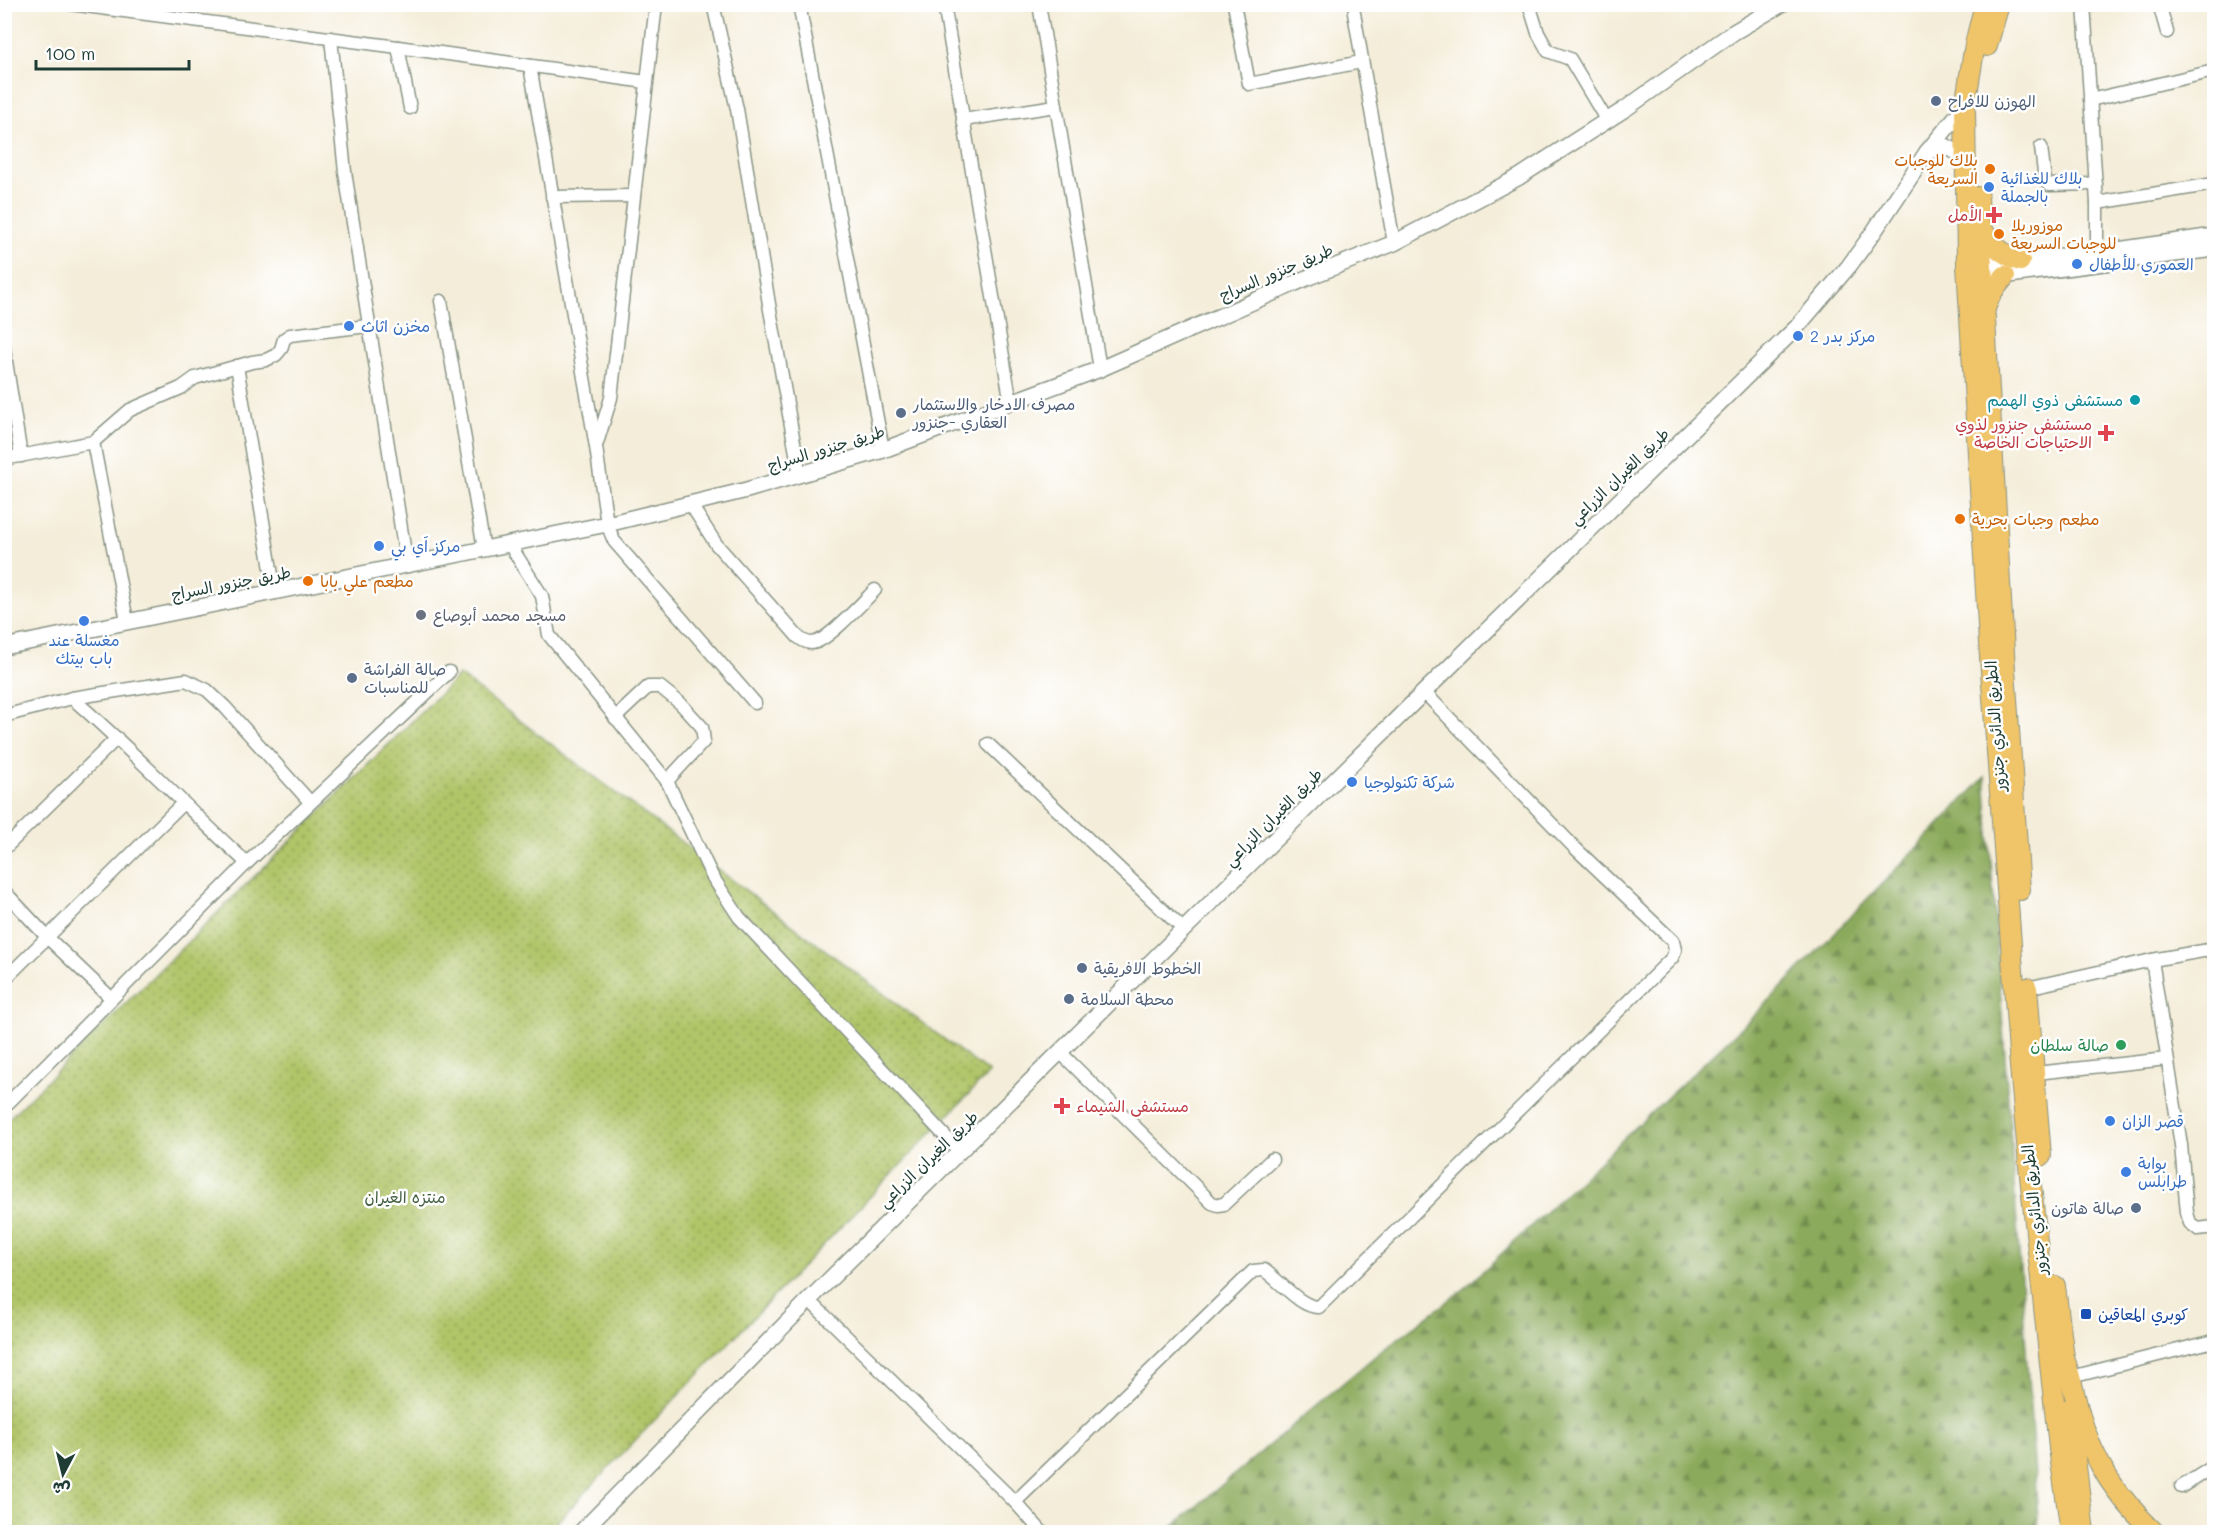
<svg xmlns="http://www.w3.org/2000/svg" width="2219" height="1537" viewBox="0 0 2219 1537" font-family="Mali,'Playpen Sans Arabic',sans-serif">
<defs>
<pattern id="grass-dots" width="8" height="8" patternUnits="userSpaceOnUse" patternTransform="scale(1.5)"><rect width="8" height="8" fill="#b0c468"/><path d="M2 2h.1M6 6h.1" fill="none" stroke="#8fa056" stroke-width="1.8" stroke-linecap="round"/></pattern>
<pattern id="forest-firs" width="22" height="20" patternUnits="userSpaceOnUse" patternTransform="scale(1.5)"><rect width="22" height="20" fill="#8caa5c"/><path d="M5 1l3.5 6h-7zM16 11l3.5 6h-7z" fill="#728c4d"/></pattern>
</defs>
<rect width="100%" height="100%" fill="#fff"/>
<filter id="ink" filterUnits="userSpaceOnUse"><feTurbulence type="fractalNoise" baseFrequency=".0167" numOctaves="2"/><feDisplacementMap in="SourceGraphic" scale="12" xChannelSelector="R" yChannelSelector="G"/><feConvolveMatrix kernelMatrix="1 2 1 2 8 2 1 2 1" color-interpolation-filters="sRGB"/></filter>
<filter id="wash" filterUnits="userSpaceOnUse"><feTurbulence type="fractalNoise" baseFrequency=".008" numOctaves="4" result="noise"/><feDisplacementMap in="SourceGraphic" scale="24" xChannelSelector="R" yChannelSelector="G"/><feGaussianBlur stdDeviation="1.35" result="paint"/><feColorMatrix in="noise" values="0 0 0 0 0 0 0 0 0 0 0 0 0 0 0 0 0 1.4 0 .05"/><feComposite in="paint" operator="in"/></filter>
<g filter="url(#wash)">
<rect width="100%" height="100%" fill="#f4edd9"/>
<!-- grass -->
<path fill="url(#grass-dots)" stroke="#68804e" stroke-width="1.5" d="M459,675L989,1073L547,1532H5V1122Z"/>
<!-- forest -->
<path fill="url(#forest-firs)" stroke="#567448" stroke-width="1.5" d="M1985,777L2039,1532H1166L1380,1352L1464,1289L1761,1009Z"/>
</g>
<g filter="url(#ink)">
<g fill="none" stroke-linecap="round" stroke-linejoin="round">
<defs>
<g id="minor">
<path d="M70,4L398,47L646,82"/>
<path d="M713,4L737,109L770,310L800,475"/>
<path d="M799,4L883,450"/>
<path d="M944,4L1011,404"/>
<path d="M1039,4L1100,369"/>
<path d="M1234,4L1249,84L1361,62"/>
<path d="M1529,4L1538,33L1548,51L1570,59L1607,121"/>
<path d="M2084,4L2097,203V253"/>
<path d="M2159,4L2167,32"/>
<path d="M1354,13L1394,243"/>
<path d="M331,38L345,172L407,566"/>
<path d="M398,47L410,108"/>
<path d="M530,66L596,447L607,524L614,541L755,703"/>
<path d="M2090,100L2214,71"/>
<path d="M963,120L1056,106"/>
<path d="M2041,147L2045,181L2049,185L2096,184"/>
<path d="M552,197L633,196"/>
<path d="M2097,203L2214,184"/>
<path d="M441,301L484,549"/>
<path d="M4,349L21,456"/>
<path d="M237,366L275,593"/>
<path d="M93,442L127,621"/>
<path d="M597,443L611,398L656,4"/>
<path d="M4,459L93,442L130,410L181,388L195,378L252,362L266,360L276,355L281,349L284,339L290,335L368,326"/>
<path d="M691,505L716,544L798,637C803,641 809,645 816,642C830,638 863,602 875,590"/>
<path d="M510,545L542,596L549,635L667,781L712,876L739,917L960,1152"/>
<path d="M72,698C133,751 188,809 247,863"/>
<path d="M4,716L72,698L186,680L207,690L225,707L310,802"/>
<path d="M615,718L648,687H660L680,703L702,727L704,741L667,781"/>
<path d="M988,744L1184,930"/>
<path d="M4,849L117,738"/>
<path d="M4,891L48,938L111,998"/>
<path d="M2152,960L2181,1145L2187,1213L2190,1223L2198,1229L2214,1227"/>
<path d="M4,980L182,804"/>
<path d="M2027,988L2152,960L2214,949"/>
<path d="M1061,1053L1212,1203L1218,1205L1224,1204L1272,1159"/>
<path d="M2036,1073L2167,1059"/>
<path d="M4,1107L247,863L449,672"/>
<path d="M809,1300L1015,1502L1042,1532"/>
<path d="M2071,1377L2214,1341"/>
<path d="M2181,1487L2214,1466"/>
<path d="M1015,1502L1253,1271L1264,1270C1279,1280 1301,1308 1319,1307L1672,958L1675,950L1673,941L1574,847L1424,692"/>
</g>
<g id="tertiary">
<path d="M1927,152L1945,146L1957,152L1964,160"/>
<path d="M1973,264L2097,253L2214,236"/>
<path d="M1994,277L2214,249"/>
<path d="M4,647L607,524L747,490L883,450L1100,369L1309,277L1394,243L1519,177L1625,109L1734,32L1782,4"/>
<path d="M581,1532L809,1300L1424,692L1796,328L1849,266L1873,233L1927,152L1965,106"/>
</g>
<g id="primary">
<path d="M1985,4L1975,44L1965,106L1967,265L1989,643L2020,1067L2030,1176L2059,1448"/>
<path d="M1987,46L1999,4"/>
<path d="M1978,197L2005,670L2020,890"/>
<path d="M1981,226C1989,244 2002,254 2020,261"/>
<path d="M1985,308L1992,292L2005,276"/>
<path d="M2027,988L2041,1156"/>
<path d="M2055,1286L2064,1358"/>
</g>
<g id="trunk">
<path d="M2064,1358C2071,1377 2075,1397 2080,1416C2096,1467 2117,1496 2154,1532"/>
<path d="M2069,1409L2084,1532"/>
<path d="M2059,1448L2070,1525"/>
</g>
</defs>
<!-- minor casing -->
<use href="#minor" stroke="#8a9586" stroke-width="15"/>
<!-- tertiary casing -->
<use href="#tertiary" stroke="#8a9586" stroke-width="18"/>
<!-- primary casing -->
<use href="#primary" stroke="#8a9586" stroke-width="22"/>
<!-- trunk casing -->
<use href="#trunk" stroke="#8a9586" stroke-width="22"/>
<!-- minor -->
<use href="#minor" stroke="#fff" stroke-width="12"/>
<!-- tertiary -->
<use href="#tertiary" stroke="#fff" stroke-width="15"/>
<!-- primary -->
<use href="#primary" stroke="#f0c469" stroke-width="20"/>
<!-- trunk -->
<use href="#trunk" stroke="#f0c469" stroke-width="20"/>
</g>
</g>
<!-- markers -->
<g fill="#5c6f8a" stroke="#fff" stroke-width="2">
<circle cx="1936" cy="101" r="6"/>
<circle cx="901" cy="413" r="6"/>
<circle cx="352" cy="678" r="6"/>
<circle cx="1082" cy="968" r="6"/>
<circle cx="1069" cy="999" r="6"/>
<circle cx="2136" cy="1208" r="6"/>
</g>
<g fill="#e8710a" stroke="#fff" stroke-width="2">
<circle cx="1990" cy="169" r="6"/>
<circle cx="1999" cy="234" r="6"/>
<circle cx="1960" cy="519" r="6"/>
<circle cx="308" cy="581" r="6"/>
</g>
<g fill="#3f7fe0" stroke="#fff" stroke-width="2">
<circle cx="1989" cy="187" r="6"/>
<circle cx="2077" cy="264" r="6"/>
<circle cx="349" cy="326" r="6"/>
<circle cx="1798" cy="336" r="6"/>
<circle cx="379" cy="546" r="6"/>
<circle cx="84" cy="621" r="6"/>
<circle cx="1352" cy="782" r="6"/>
<circle cx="2110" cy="1121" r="6"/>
<circle cx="2126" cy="1172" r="6"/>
</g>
<g fill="#e0444e" stroke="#fff" stroke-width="2">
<path d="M1991 206h6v6h6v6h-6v6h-6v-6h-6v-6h6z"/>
<path d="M2103 424h6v6h6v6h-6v6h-6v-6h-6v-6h6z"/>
<path d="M1059 1097h6v6h6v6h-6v6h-6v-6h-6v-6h6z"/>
</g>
<circle fill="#0f9aa8" stroke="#fff" stroke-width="2" cx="2135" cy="400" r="6"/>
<circle fill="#6b7280" stroke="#fff" stroke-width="2" cx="421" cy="615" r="6"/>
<circle fill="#2e9e5b" stroke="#fff" stroke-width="2" cx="2121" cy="1045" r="6"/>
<rect fill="#1a4fb4" stroke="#fff" stroke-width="2" x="2080" y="1308" width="12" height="12" rx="3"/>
<g text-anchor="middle" stroke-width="5" stroke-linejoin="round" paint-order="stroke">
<!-- service labels -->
<g font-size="16" fill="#4e5e75" stroke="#fff" text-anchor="start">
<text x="1948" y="107">الهوزن للافراح</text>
<text x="913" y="410">مصرف الادخار والاستثمار<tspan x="913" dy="18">العقاري -جنزور</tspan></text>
<text x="364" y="675">صالة الفراشة<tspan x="364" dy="18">للمناسبات</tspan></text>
<text x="1094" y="974">الخطوط الافريقية</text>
<text x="1081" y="1005">محطة السلامة</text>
<text x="2124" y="1214" text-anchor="end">صالة هاتون</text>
</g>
<!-- food labels -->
<g font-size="16" fill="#c56008" stroke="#fff" text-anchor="start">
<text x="1978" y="166" text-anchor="end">بلاك للوجبات<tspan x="1978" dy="18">السريعة</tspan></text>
<text x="2011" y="231">موزوريلا<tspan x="2011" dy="18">للوجبات السريعة</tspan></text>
<text x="1972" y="525">مطعم وجبات بحرية</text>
<text x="320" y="587">مطعم علي بابا</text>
</g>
<!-- shop labels -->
<g font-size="16" fill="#366cbe" stroke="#fff" text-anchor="start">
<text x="2001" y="184">بلاك للغذائية<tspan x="2001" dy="18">بالجملة</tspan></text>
<text x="2089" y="270">العموري للأطفال</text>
<text x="361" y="332">مخزن اثاث</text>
<text x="1810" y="342">مركز بدر 2</text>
<text x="391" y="552">مركز اَي بي</text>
<text x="84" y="646" text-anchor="middle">مغسلة عند<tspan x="84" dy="18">باب بيتك</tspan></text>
<text x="1364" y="788">شركة تكنولوجيا</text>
<text x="2122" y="1127">قصر الزان</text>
<text x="2138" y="1169">بوابة<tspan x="2138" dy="18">طرابلس</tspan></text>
</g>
<!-- health labels -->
<g font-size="16" fill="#be3a42" stroke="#fff" text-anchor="end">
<text x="1982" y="221">الأمل</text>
<text x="2092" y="430">مستشفي جنزور لذوي<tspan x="2092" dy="18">الاحتياجات الخاصة</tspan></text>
<text x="1076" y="1112" text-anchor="start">مستشفى الشيماء</text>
</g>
<!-- street labels -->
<g font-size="16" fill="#1f3d34" stroke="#fff">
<text transform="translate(1276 272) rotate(-23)" y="6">طريق جنزور السراج</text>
<text transform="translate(826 448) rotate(-17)" y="6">طريق جنزور السراج</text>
<text transform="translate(1619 476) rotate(-44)" y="6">طريق الغيران الزراعي</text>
<text transform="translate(231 583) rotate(-11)" y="6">طريق جنزور السراج</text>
<text transform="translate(1995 726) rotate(-94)" y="6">الطريق الدائري جنزور</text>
<text transform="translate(1273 817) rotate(-45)" y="6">طريق الغيران الزراعي</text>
<text transform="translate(928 1159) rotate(-44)" y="6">طريق الغيران الزراعي</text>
<text transform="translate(2034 1210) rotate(-96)" y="6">الطريق الدائري جنزور</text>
</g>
<!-- culture labels -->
<g font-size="16" fill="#0d838f" stroke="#fff" text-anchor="end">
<text x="2123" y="406">مستشفى ذوي الهمم</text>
</g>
<!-- worship labels -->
<g font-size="16" fill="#5b616d" stroke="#fff" text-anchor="start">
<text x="433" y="621">مسجد محمد أبوصاع</text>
</g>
<!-- leisure labels -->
<g font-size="16" fill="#27864d" stroke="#fff" text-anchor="end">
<text x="2109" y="1051">صالة سلطان</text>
</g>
<!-- park labels -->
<g font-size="16" fill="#435f41" stroke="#fff">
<text x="405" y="1203">منتزه الغيران</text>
</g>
<!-- transit labels -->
<g font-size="16" fill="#164399" stroke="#fff" text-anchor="start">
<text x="2098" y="1320">كوبري المعاقين</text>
</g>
</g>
<!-- margin -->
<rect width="2219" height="1537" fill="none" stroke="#fff" stroke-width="24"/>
<!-- north arrow -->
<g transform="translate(63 1474) rotate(187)" stroke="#ffffff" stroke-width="4.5" paint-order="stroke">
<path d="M0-4.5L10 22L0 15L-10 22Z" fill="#1f3d34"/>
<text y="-9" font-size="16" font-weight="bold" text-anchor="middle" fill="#1f3d34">ش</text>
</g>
<!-- scale -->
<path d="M36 60v9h153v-9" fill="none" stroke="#1f3d34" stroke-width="3"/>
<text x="45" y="60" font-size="18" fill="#1f3d34" stroke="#ffffff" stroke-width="4.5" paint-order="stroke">100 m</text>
</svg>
